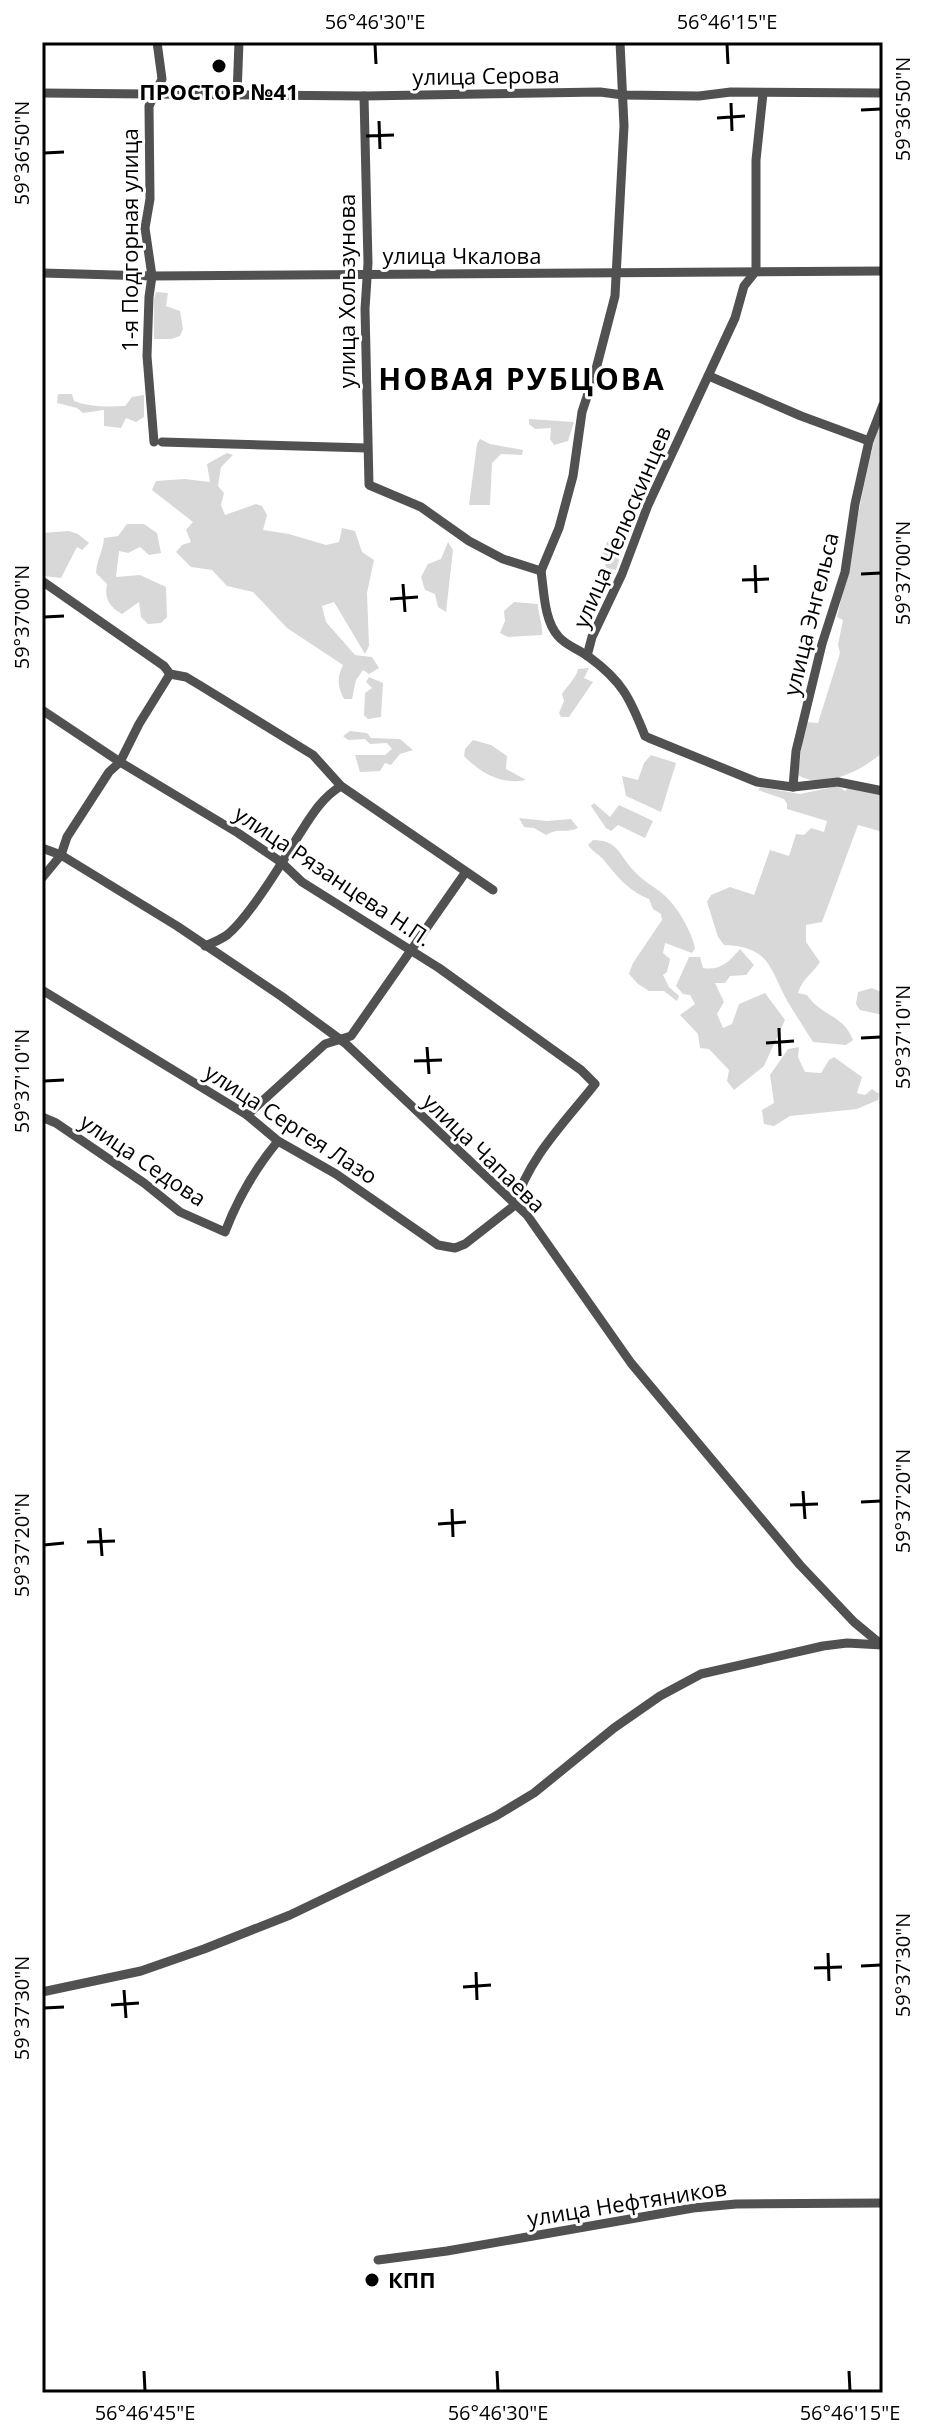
<svg xmlns="http://www.w3.org/2000/svg" width="925" height="2435" viewBox="0 0 925 2435" font-family="'Open Sans',sans-serif">
<rect width="100%" height="100%" fill="#fff"/>
<!-- green -->
<g fill="#d8d8d8">
<path d="M156,292L168,293L166,306L180,311L183,329L180,336L171,339H154V299Z"/>
<path d="M58,394H72L74,401C89,407 109,407 125,406L132,397L144,395V417L136,422L126,418L121,428L104,426V410L83,413L77,408L57,403Z"/>
<path d="M883,410V752C863,770 823,791 798,775L805,722L818,723L840,653L838,645L843,620L837,617C854,548 862,478 883,410Z"/>
<path d="M529,419L574,422L568,441L554,445L550,439L551,428L535,429L529,424Z"/>
<path d="M480,439L490,444L523,450L522,455L501,454L492,463L490,505H469L477,444Z"/>
<path d="M227,453L233,455L221,467L218,486L224,493L221,505L225,515L256,504L262,506L267,515L263,530L289,534L326,545L339,542L342,528L355,531L362,552L374,560L367,593L369,646L365,654L334,602L322,606L326,622L355,655L372,657L379,668L369,674L363,670L356,680L352,699H344C337,686 337,677 343,665L287,628L253,592L227,586L212,570L191,567L176,552L182,545L191,542L186,530L193,522L152,490L156,481L185,479L210,482L207,464Z"/>
<path d="M127,524H144L157,533L161,553L149,555L140,547L128,553L119,551L116,577L140,575L166,587L167,617L161,623L148,624L141,617L139,602L122,614C109,607 104,598 107,584L96,573C97,559 103,551 104,538L118,536Z"/>
<path d="M69,531L78,534L89,543L82,550L77,547L61,578L44,576L42,533Z"/>
<path d="M612,539L624,544L616,570L606,568L603,554L607,542Z"/>
<path d="M448,542L453,550L446,612L438,607L435,594L425,590L421,577L428,564L441,559Z"/>
<path d="M514,602L538,604C538,615 543,623 542,635L508,637L500,633L505,621L504,611Z"/>
<path d="M589,668L584,678L593,682L569,717H561L559,713L564,701L562,694C567,686 577,677 578,669Z"/>
<path d="M369,677L383,683L381,717L368,719L364,715L365,693L372,688L366,682Z"/>
<path d="M350,731L367,733L371,738L400,739L413,750L400,754L391,765L385,763L380,771L360,772L355,755H385L392,749L387,743L370,744L365,739L348,740L343,736Z"/>
<path d="M473,740L491,745L507,756L506,769L526,780C501,785 482,774 464,756L465,749Z"/>
<path d="M651,755L676,763L661,812L626,796L622,776L638,780L644,763Z"/>
<path d="M838,786L845,791L850,786L883,795V832L858,825L822,922L806,925V942L820,962C812,974 802,979 798,993L807,995C822,1017 843,1014 853,1040L846,1045L813,1042C805,1029 797,1017 789,1004C769,969 772,947 724,945L718,937L707,902L711,895L730,887L754,895L770,850L789,856L796,834L804,835L811,828L824,832L827,821L787,809V804L784,799L758,790L760,787L800,794Z"/>
<path d="M594,803L610,817L619,805L653,821L645,838L618,825L611,831L606,828L591,806Z"/>
<path d="M519,818L547,821L571,819L578,828C566,834 559,827 546,835L534,828L524,827Z"/>
<path d="M593,840C619,840 619,856 635,872C643,881 655,887 664,895C677,906 691,930 695,948L692,953L665,943L663,953L670,959L667,972L663,975L669,987L679,996L677,1001L664,991H649L638,984L629,974L633,963L662,920L661,914L653,909L649,899C627,890 617,876 603,859C598,854 592,851 588,845Z"/>
<path d="M740,949L754,965L746,975L730,976L725,983H715L724,1002L717,1014L723,1028L732,1024L739,1004L765,993L785,1020L764,1066L734,1090L727,1081L729,1070L709,1049L700,1048L698,1034L680,1015L695,1004L690,995L683,994L676,986L689,957H700L703,968C720,971 729,962 740,949Z"/>
<path d="M872,988L883,993V1015L860,1010L856,1004L858,992Z"/>
<path d="M799,1047L798,1057L805,1072L821,1073L829,1060L834,1057L862,1077L857,1093L865,1095L872,1089L879,1094L878,1100L857,1109L790,1116L774,1126L764,1124L762,1110L774,1103L770,1075L788,1049Z"/>
</g>
<g fill="none" stroke-linecap="round" stroke-linejoin="round">
<!-- minor -->
<g stroke="#515151" stroke-width="9">
<path d="M42,93L364,96L600,92L623,95L699,96L731,92L883,93"/>
<path d="M237,95L239,42"/>
<path d="M364,96L368,263L365,309L369,485L421,507L469,541L503,559L541,571C544,591 544,620 558,636C566,646 579,649 589,657C622,681 630,698 645,736L649,738L757,782L793,787L838,782L883,791"/>
<path d="M42,273L152,276L883,271"/>
<path d="M709,376L801,416L869,441"/>
<path d="M154,442L147,356L149,297L152,276L145,228L150,199L149,106L162,79L157,42"/>
<path d="M162,442L367,448"/>
<path d="M541,571L559,528L573,476L582,412L596,369L615,296L624,126L620,42"/>
<path d="M42,581L164,666L170,674L186,677L201,686L313,755L341,786L493,890"/>
<path d="M587,656L592,637L622,574L648,505L735,318L744,286L756,271V160L763,93"/>
<path d="M42,710L120,762L238,833L281,862L302,882L439,968L581,1070L595,1084C566,1121 528,1158 515,1205"/>
<path d="M793,787L796,751L822,644L845,572L855,504L869,441L883,405"/>
<path d="M42,848L61,855L177,926L281,996L345,1043L527,1215L631,1363L800,1565L854,1622L883,1646"/>
<path d="M42,878L61,855L67,837L109,772L120,762L139,724L170,674"/>
<path d="M205,946C212,943 220,940 227,935C248,918 282,863 297,838C310,818 321,798 341,786"/>
<path d="M42,990L247,1115L278,1141L336,1174L438,1245L455,1248L465,1244L515,1205"/>
<path d="M247,1115L325,1044L351,1036L465,873"/>
<path d="M42,1117L56,1123L144,1183L180,1212L225,1232C238,1198 254,1170 278,1141"/>
<path d="M42,1992L141,1971L204,1949L290,1915L496,1816L534,1793L614,1728L660,1696L701,1674L823,1646L847,1643L882,1645"/>
<path d="M378,2260L447,2251L693,2208L736,2204L883,2203"/>
</g>
</g>
<!-- ticks -->
<path fill="none" stroke="#000" stroke-width="3" d="M375,44L376,64M727,44L728,64M731,103L732,131M861,110L881,109M717,118L745,116M379,121L380,149M366,136L394,135M44,153L64,152M755,565L756,593M861,574L881,573M742,580L769,579M403,584L405,612M390,599L418,597M44,617L64,616M779,1028L780,1056M861,1038L881,1037M766,1043L794,1041M427,1047L429,1074M414,1061L442,1060M44,1081L64,1080M803,1491L805,1519M861,1502L881,1501M790,1505L818,1504M452,1509L453,1537M438,1524L466,1522M100,1528L102,1556M87,1542L115,1541M44,1545L64,1543M828,1953L829,1981M861,1966L881,1965M814,1968L842,1967M476,1972L477,2000M463,1987L491,1985M124,1990L126,2018M111,2005L139,2003M44,2008L64,2007M144,2371L145,2391M497,2371L498,2391M849,2371L850,2391"/>
<!-- markers -->
<g fill="#000" stroke="#fff" stroke-width="3">
<circle cx="219" cy="66" r="8"/>
<circle cx="372" cy="2280" r="8"/>
</g>
<g text-anchor="middle" stroke-width="6" stroke-linejoin="round" paint-order="stroke">
<!-- street labels -->
<g font-size="22" fill="#000" stroke="#fff">
<text transform="translate(486 76) rotate(-1)" y="8">улица Серова</text>
<text transform="translate(130 240) rotate(-90)" y="8">1-я Подгорная улица</text>
<text x="462" y="264">улица Чкалова</text>
<text transform="translate(347 291) rotate(-90)" y="8">улица Хользунова</text>
<text transform="translate(622 527) rotate(-67)" y="8">улица Челюскинцев</text>
<text transform="translate(811 614) rotate(-76)" y="8">улица Энгельса</text>
<text transform="translate(333 876) rotate(34)" y="8">улица Рязанцева Н.П.</text>
<text transform="translate(291 1124) rotate(33)" y="8">улица Сергея Лазо</text>
<text transform="translate(484 1153) rotate(44)" y="8">улица Чапаева</text>
<text transform="translate(143 1160) rotate(34)" y="8">улица Седова</text>
<text transform="translate(627 2203) rotate(-9)" y="8">улица Нефтяников</text>
</g>
<!-- poi labels -->
<g font-size="22" font-weight="bold" fill="#000" stroke="#fff">
<text x="219" y="100">ПРОСТОР №41</text>
<text x="388" y="2288" text-anchor="start">КПП</text>
</g>
<!-- district labels -->
<g font-size="30" font-weight="bold" letter-spacing="2" fill="#000" stroke="#fff">
<text x="522" y="390">НОВАЯ РУБЦОВА</text>
</g>
</g>
<!-- border -->
<rect width="925" height="2435" fill="none" stroke="#ffffff" stroke-width="88"/>
<rect x="44" y="44" width="837" height="2347" fill="none" stroke="#000" stroke-width="3"/>
<g font-size="20" text-anchor="middle" fill="#000">
<text x="375" y="29">56°46'30"E</text>
<text x="727" y="29">56°46'15"E</text>
<text transform="translate(903 109) rotate(-90)" y="7">59°36'50"N</text>
<text transform="translate(22 153) rotate(-90)" y="7">59°36'50"N</text>
<text transform="translate(903 573) rotate(-90)" y="7">59°37'00"N</text>
<text transform="translate(22 617) rotate(-90)" y="7">59°37'00"N</text>
<text transform="translate(903 1037) rotate(-90)" y="7">59°37'10"N</text>
<text transform="translate(22 1081) rotate(-90)" y="7">59°37'10"N</text>
<text transform="translate(903 1501) rotate(-90)" y="7">59°37'20"N</text>
<text transform="translate(22 1545) rotate(-90)" y="7">59°37'20"N</text>
<text transform="translate(903 1965) rotate(-90)" y="7">59°37'30"N</text>
<text transform="translate(22 2008) rotate(-90)" y="7">59°37'30"N</text>
<text x="145" y="2420">56°46'45"E</text>
<text x="498" y="2420">56°46'30"E</text>
<text x="850" y="2420">56°46'15"E</text>
</g>
</svg>
